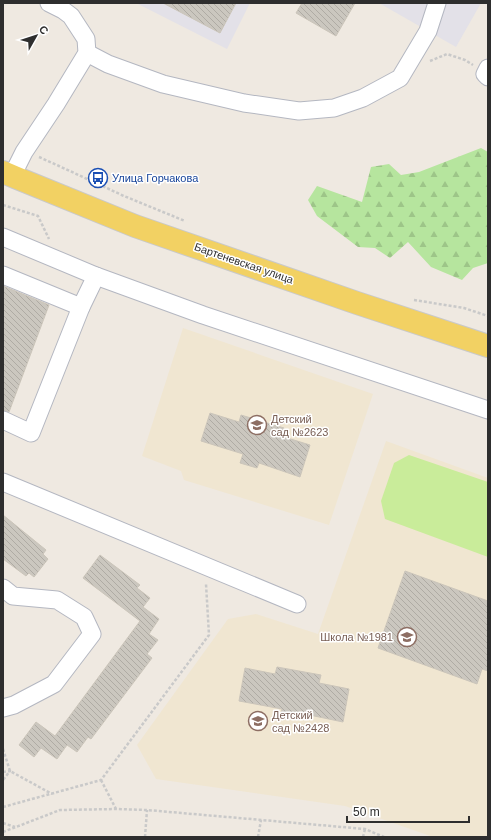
<svg xmlns="http://www.w3.org/2000/svg" width="491" height="840" viewBox="0 0 491 840" font-family="Arial,sans-serif">
<defs>
<pattern id="forest-firs" width="22" height="20" patternUnits="userSpaceOnUse"><rect width="22" height="20" fill="#b6e59e"/><path d="M5 1l3.5 6h-7zM16 11l3.5 6h-7z" fill="#9dc588"/></pattern>
<pattern id="building-back-hatch" width="6" height="6" patternUnits="userSpaceOnUse"><rect width="6" height="6" fill="#cbc7bf"/><path d="M-1 5l2 2M0 0l6 6M5-1l2 2" fill="none" stroke="#afaba4"/></pattern>
</defs>
<rect width="100%" height="100%" fill="#efe9e1"/>
<!-- industrial -->
<g fill="#e3e1e8">
<path d="M136,3H250L227,49Z"/>
<path d="M379,3H481L456,47Z"/>
</g>
<!-- education -->
<g fill="#f0e6d1">
<path d="M183,328L373,394L329,525L184,480L181,471L142,456Z"/>
<path d="M386,441L488,478V837H433L345,806L156,779L137,745L228,619L256,614L318,634Z"/>
</g>
<!-- forest -->
<path fill="url(#forest-firs)" d="M481,148L488,152V263L473,268L462,280L431,267L408,242L390,258L375,248L358,247L317,216L308,200L317,186L362,202L371,167L389,164L401,175L419,172Z"/>
<!-- pitch -->
<path fill="#c9ec9a" d="M409,455L488,482V557L385,519L381,501L394,463Z"/>
<!-- building -->
<g fill="url(#building-back-hatch)" stroke="#cbc5ba">
<path d="M163,3H236L220,33Z"/>
<path d="M302,3H355L336,36L296,13Z"/>
<path d="M3,286L49,305L9,412L3,410Z"/>
<path d="M210,413L239,422L241,415L284,428L281,436L310,445L300,477L259,463L257,468L240,463L243,454L201,441Z"/>
<path d="M3,515L46,550L43,554L48,559L34,577L29,573L26,576L3,559Z"/>
<path d="M100,555L140,585L137,588L150,598L143,607L159,619L149,634L158,640L147,654L152,658L91,739L88,737L77,752L67,745L57,759L41,748L34,757L19,745L36,722L55,736L140,621L83,578Z"/>
<path d="M405,571L488,601V671L482,669L477,684L378,648Z"/>
<path d="M277,667L321,675L319,683L349,689L343,722L300,713L299,718L281,715L282,709L239,701L245,668L275,674Z"/>
</g>
<g fill="none" stroke-linecap="round" stroke-linejoin="round">
<defs>
<g id="minor">
<path d="M87,53L108,64L163,84L244,103L299,111L334,108L363,98L400,78L428,31L437,3"/>
<path d="M488,68L485,74L488,77"/>
<path d="M12,176L24,152L56,104L87,53L86,39L71,16L63,10L49,3"/>
<path d="M3,237L96,276L203,315L488,410"/>
<path d="M3,275L81,307L31,433L3,420"/>
<path d="M81,307L96,276"/>
<path d="M3,482L297,604"/>
<path d="M3,588L13,596L57,600L84,617L92,634L54,684L14,705L3,708"/>
</g>
<path id="major" d="M3,172L17,178L135,226L357,303L488,346"/>
</defs>
<!-- minor casing -->
<use href="#minor" stroke="#b4b7c1" stroke-width="19"/>
<!-- major casing -->
<use href="#major" stroke="#c9c9c9" stroke-width="24"/>
<!-- path -->
<g stroke="#c9c9c9" stroke-width="2.5" stroke-dasharray="3 2" stroke-linecap="butt">
<path d="M430,61L447,54L465,60L473,65"/>
<path d="M39,157L59,166L124,196L185,221"/>
<path d="M3,205L38,216L49,239"/>
<path d="M414,300L464,308L488,316"/>
<path d="M3,749L10,771L52,794"/>
<path d="M3,772L10,771L3,780"/>
<path d="M101,780L116,809"/>
<path d="M3,807L101,780L209,635L206,584"/>
<path d="M3,823L15,827"/>
<path d="M3,832L60,810L116,809L147,810L365,829L384,837"/>
<path d="M145,837L147,810"/>
<path d="M258,837L261,820"/>
<path d="M363,837L365,829"/>
</g>
<!-- minor -->
<use href="#minor" stroke="#fff" stroke-width="17"/>
<!-- major -->
<use href="#major" stroke="#f2d163" stroke-width="22"/>
</g>
<!-- icons -->
<defs>
<symbol id="bus-ring" viewBox="-11 -11 22 22"><circle r="9.5" fill="#fff" stroke="#1a4fb4" stroke-width="1.5"/><path d="M-5-6H5V4H4V6H2V4H-2V6H-4V4H-5ZM-3.5-4V0h7V-4ZM-3.5 1.2v1.5H-2V1.2ZM2 1.2v1.5H3.5V1.2Z" fill="#1a4fb4"/></symbol>
<symbol id="school-ring" viewBox="-11 -11 22 22"><circle r="9.5" fill="#fff" stroke="#8d6e63" stroke-width="1.5"/><path d="M0-5L7-2L0 1L-7-2ZM-4 1L0 2.5L4 1V4Q0 6-4 4Z" fill="#8d6e63"/></symbol>
</defs>
<g fill-rule="evenodd">
<use href="#bus-ring" x="87" y="167" width="22" height="22"/>
<use href="#school-ring" x="246" y="414" width="22" height="22"/>
<use href="#school-ring" x="396" y="626" width="22" height="22"/>
<use href="#school-ring" x="247" y="710" width="22" height="22"/>
</g>
<g text-anchor="middle" stroke-width="3" stroke-linejoin="round" paint-order="stroke">
<!-- transit labels -->
<g font-size="11" fill="#164399" stroke="#fff" text-anchor="start">
<text x="112" y="182">Улица Горчакова</text>
</g>
<!-- street labels -->
<g font-size="11" fill="#2e2e2e" stroke="#fff">
<text transform="translate(244 263) rotate(19)" y="4">Бартеневская улица</text>
</g>
<!-- education labels -->
<g font-size="11" fill="#785e54" stroke="#fff" text-anchor="start">
<text x="271" y="423">Детский<tspan x="271" dy="13">сад №2623</tspan></text>
<text x="393" y="641" text-anchor="end">Школа №1981</text>
<text x="272" y="719">Детский<tspan x="272" dy="13">сад №2428</tspan></text>
</g>
</g>
<!-- border -->
<rect width="491" height="840" fill="none" stroke="#2e2e2e" stroke-width="8"/>
<!-- north arrow -->
<g transform="translate(36 36) rotate(51)" stroke="#ffffff" stroke-width="3" paint-order="stroke">
<path d="M0-3L7 15L0 10L-7 15Z" fill="#2e2e2e"/>
<text y="-6" font-size="11" font-weight="bold" text-anchor="middle" fill="#2e2e2e">С</text>
</g>
<!-- scale -->
<path d="M347 816v6h122v-6" fill="none" stroke="#2e2e2e" stroke-width="2"/>
<text x="353" y="816" font-size="12" fill="#2e2e2e" stroke="#ffffff" stroke-width="3" paint-order="stroke">50 m</text>
</svg>
